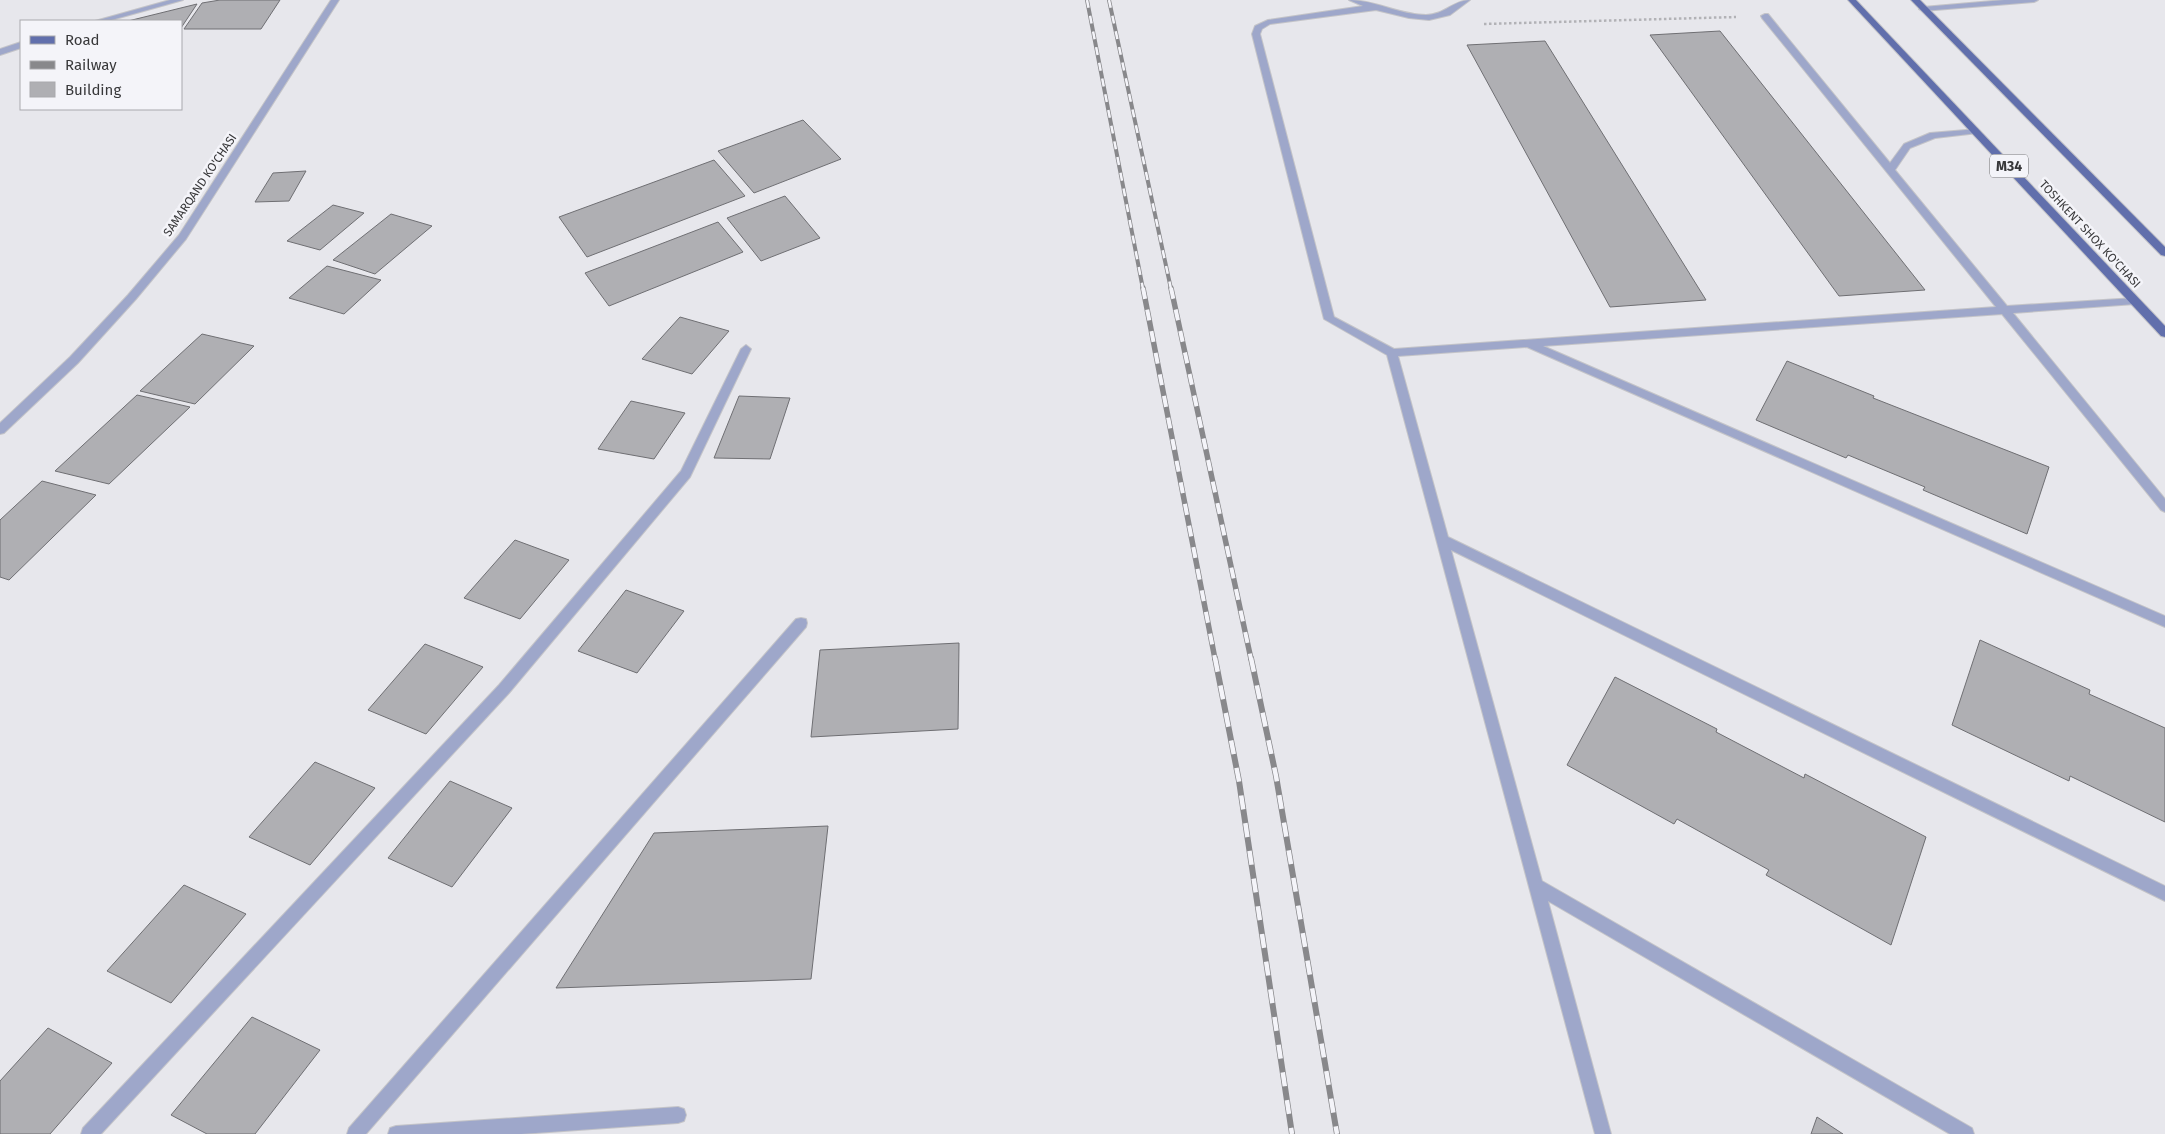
<svg xmlns="http://www.w3.org/2000/svg" width="2165" height="1134" viewBox="0 0 2165 1134" font-family="'Fira Sans',sans-serif">
<rect width="100%" height="100%" fill="#e7e7ec"/>
<!-- building -->
<g fill="#afafb3" stroke="#6f6f73">
<path d="M220,0H280L261,29H184L202,3Z"/>
<path d="M197,4L181,28V21H128Z"/>
<path d="M1720,31L1925,290L1839,296L1650,35Z"/>
<path d="M1545,41L1706,300L1610,307L1467,45Z"/>
<path d="M803,120L841,159L754,193L718,151Z"/>
<path d="M714,160L745,196L587,257L559,217Z"/>
<path d="M306,171L289,201L255,202L273,173Z"/>
<path d="M785,196L820,238L761,261L727,218Z"/>
<path d="M333,205L364,213L320,250L287,241Z"/>
<path d="M391,214L432,226L375,274L333,260Z"/>
<path d="M718,222L743,252L609,306L585,273Z"/>
<path d="M327,266L381,280L344,314L289,298Z"/>
<path d="M680,317L729,331L692,374L642,359Z"/>
<path d="M202,334L254,346L195,404L140,391Z"/>
<path d="M1787,361L1874,396L1873,398L2049,467L2027,534L1923,490L1925,487L1848,455L1846,458L1756,420Z"/>
<path d="M137,395L190,407L109,484L55,471Z"/>
<path d="M739,396L790,398L770,459L714,458Z"/>
<path d="M631,401L685,413L654,459L598,449Z"/>
<path d="M42,481L96,495L9,580L0,577V520Z"/>
<path d="M515,540L569,560L520,619L464,598Z"/>
<path d="M626,590L684,611L637,673L578,651Z"/>
<path d="M1980,640L2090,690L2089,694L2165,728V822L2070,776L2069,781L1952,725Z"/>
<path d="M959,643L958,729L811,737L820,650Z"/>
<path d="M425,644L483,667L426,734L368,710Z"/>
<path d="M1615,677L1717,729L1716,732L1804,778L1805,774L1926,837L1891,945L1766,875L1769,870L1677,819L1674,824L1567,765Z"/>
<path d="M315,762L375,788L310,865L249,837Z"/>
<path d="M450,781L512,808L452,887L388,858Z"/>
<path d="M828,826L811,979L556,988L654,833Z"/>
<path d="M184,885L246,914L171,1003L107,971Z"/>
<path d="M252,1017L320,1050L255,1134H207L171,1115Z"/>
<path d="M48,1028L112,1063L50,1134H0V1081Z"/>
<path d="M1817,1117L1843,1134H1811Z"/>
</g>
<g fill="none" stroke-linecap="round" stroke-linejoin="round">
<defs>
<g id="minor">
<path d="M170,0H183L108,21H95Z"/>
<path d="M331,0H339L186,239L136,299L78,363L4,433L0,434V423L70,357L128,295L179,235Z"/>
<path d="M1349,0C1375,0 1400,15 1426,15C1444,15 1454,0 1470,0L1450,15L1429,20L1409,18L1376,10L1270,24L1262,29L1260,34L1334,317L1394,349L1996,307L1762,18L1761,16L1765,14H1768L1890,163L1904,144L1930,133L1978,129V133L1935,138L1910,148L1895,170L2007,306L2135,298L2140,301L2135,304L2013,313L2165,499V512L2161,510L2002,314L1543,346L2165,616V627L1527,347L1398,356L1448,537L2165,886V901L1451,550L1542,881L1972,1128L1974,1134H1950L1548,901L1611,1134H1595L1387,355L1324,319L1252,34L1255,26L1268,20L1363,6Z"/>
<path d="M2004,0H2038L2034,2L1923,11L1919,9L1923,7Z"/>
<path d="M21,42V48L0,55V49Z"/>
<path d="M746,345L751,349L690,477L509,693L101,1134H81L83,1128L499,685L681,471L741,349Z"/>
<path d="M801,618L806,619L807,623L806,627L366,1134H347L349,1128L796,619Z"/>
<path d="M678,1107L684,1109L686,1115L684,1121L678,1123L521,1134H388L390,1128L396,1126Z"/>
</g>
<g id="major">
<path d="M1848,0H1856L2165,326V337L2161,336Z"/>
<path d="M1911,0H1920L2165,247V256L2161,255Z"/>
</g>
</defs>
<!-- minor casing -->
<use href="#minor" stroke="#c4c4c8" stroke-width="2"/>
<!-- major casing -->
<use href="#major" stroke="#c4c4c8" stroke-width="2"/>
<!-- path -->
<path stroke="#b2b2b6" stroke-width="2.5" stroke-dasharray="2.5 2.5" stroke-linecap="butt" d="M1484,24L1736,17"/>
<!-- minor -->
<use href="#minor" fill="#9ea7ca" fill-rule="evenodd"/>
<!-- major -->
<use href="#major" fill="#616fac" fill-rule="evenodd"/>
<defs>
<g id="rail-far2">
<path d="M1087,0L1143,289"/>
<path d="M1109,0L1171,289"/>
</g>
<g id="rail-far1">
<path d="M1143,288L1215,659"/>
<path d="M1171,288L1251,659"/>
</g>
<g id="rail">
<path d="M1215,658L1239,781L1292,1134"/>
<path d="M1251,658L1276,776L1337,1134"/>
</g>
</defs>
<!-- rail-far2 casing -->
<use href="#rail-far2" stroke="#88888b" stroke-width="4"/>
<!-- rail-far1 casing -->
<use href="#rail-far1" stroke="#88888b" stroke-width="5.5"/>
<!-- rail casing -->
<use href="#rail" stroke="#88888b" stroke-width="6"/>
<!-- rail-far2 -->
<use href="#rail-far2" stroke="#f4f4f9" stroke-width="2.5" stroke-dasharray="8" stroke-linecap="butt"/>
<!-- rail-far1 -->
<use href="#rail-far1" stroke="#f4f4f9" stroke-width="4" stroke-dasharray="11" stroke-linecap="butt"/>
<!-- rail -->
<use href="#rail" stroke="#f4f4f9" stroke-width="4.5" stroke-dasharray="14" stroke-linecap="butt"/>
</g>
<g text-anchor="middle" stroke-width="5" stroke-linejoin="round" paint-order="stroke">
<!-- far-street labels -->
<g font-size="12" fill="#38383a" stroke="#f4f4f9">
<text transform="translate(200 185) rotate(-56)" y="4">SAMARQAND KO'CHASI</text>
<text transform="translate(2090 234) rotate(47)" y="4">TOSHKENT SHOX KO'CHASI</text>
</g>
<!-- shield labels -->
<rect fill="#f4f4f9" stroke="#707073" stroke-width="1" x="1990" y="154.5" width="38" height="23" rx="4"/>
<g font-size="14" font-weight="bold" fill="#38383a">
<text x="2009" y="171">M34</text>
</g>
</g>
<!-- legend -->
<rect x="20" y="20" width="162" height="90" fill="#f4f4f9" stroke="#a9a9ad"/>
<rect x="30" y="36" width="25" height="8" fill="#616fac" stroke="#a9a9ad"/>
<text x="65" y="45" font-size="15" fill="#38383a">Road</text>
<rect x="30" y="61" width="25" height="8" fill="#88888b" stroke="#a9a9ad"/>
<text x="65" y="70" font-size="15" fill="#38383a">Railway</text>
<rect x="30" y="82" width="25" height="15" fill="#afafb3" stroke="#a9a9ad"/>
<text x="65" y="95" font-size="15" fill="#38383a">Building</text>
</svg>
